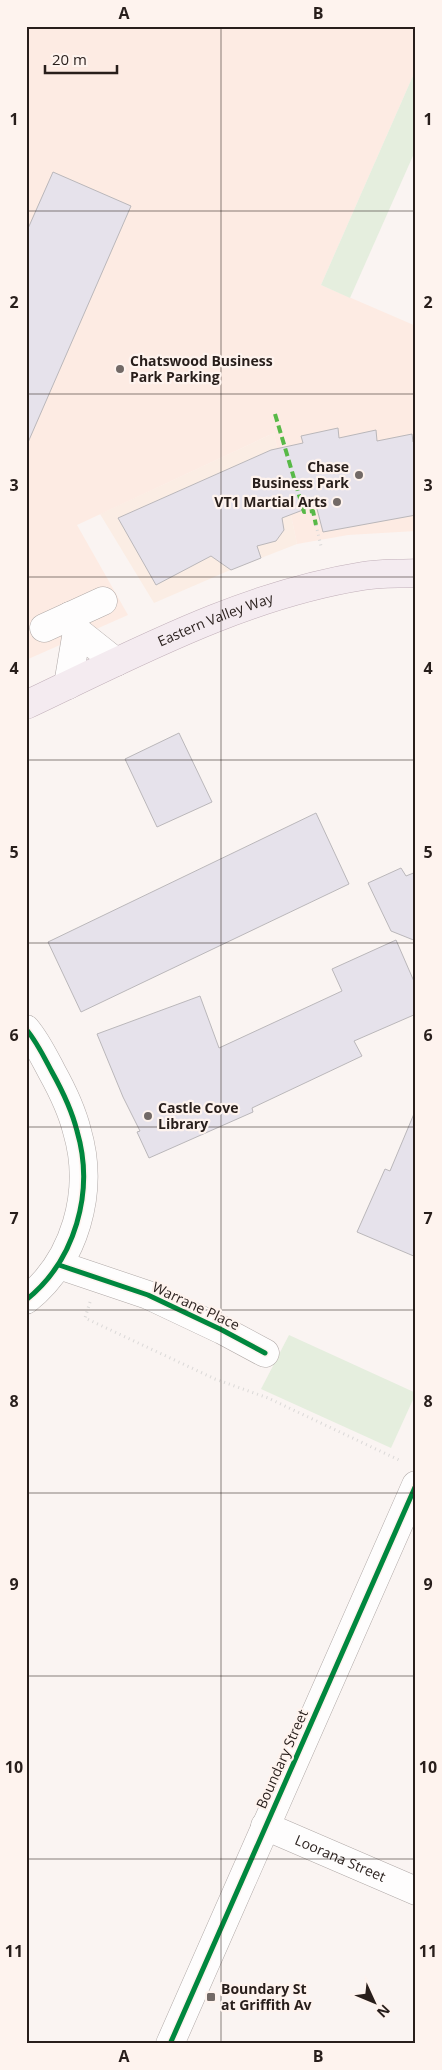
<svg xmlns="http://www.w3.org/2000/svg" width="442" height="2070" viewBox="0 0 442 2070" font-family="'Open Sans',sans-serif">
<rect width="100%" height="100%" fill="#faf4f2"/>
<!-- commercial -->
<path fill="#fbede4" d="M274,433L297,544L228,571L154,603L100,514Z"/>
<!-- built -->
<path fill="#fdebe3" d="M26,26H416V69L321,285L416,326V531L348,535L297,544L274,433L77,525L128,615L26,660Z"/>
<!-- green -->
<g fill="#e5eede">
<path d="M416,69V149L350,298L321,285Z"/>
<path d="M289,1335L416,1393L391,1448L261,1389Z"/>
</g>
<!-- building -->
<g fill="#e6e2eb" stroke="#bab7ba">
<path d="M53,172L131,206L26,447V233Z"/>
<path d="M338,428L339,438L376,430L377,441L412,434L413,442L416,441V515L323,532L316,505L282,518L284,530L276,541L257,546L261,558L231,570L211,556L156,585L118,518L271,450L303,443L301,436Z"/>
<path d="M179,733L212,802L157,827L125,759Z"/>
<path d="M316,813L349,884L81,1012L48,942Z"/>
<path d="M401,868L406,876L416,872V941L391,931L368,883Z"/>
<path d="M396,940L416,986V1014L354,1041L362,1056L252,1108L253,1112L149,1158L137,1132L140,1131L123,1097L97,1034L200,996L219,1048L342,991L332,969Z"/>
<path d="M416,1109V1257L357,1232L385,1169L390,1171Z"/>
</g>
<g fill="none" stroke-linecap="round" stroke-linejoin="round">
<defs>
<g id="minor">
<path d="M70,616L77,631L116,662"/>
<path d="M44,628L103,601"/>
<path d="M68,685L77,631"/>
<path d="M26,1029C37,1042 44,1057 52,1072C62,1090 72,1111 77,1131C95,1192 75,1261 26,1300"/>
<path d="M59,1265L148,1295L222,1330L265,1353"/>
<path id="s1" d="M265,1826L416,1891"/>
<path d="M170,2044L416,1485"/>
</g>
<g id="major">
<path id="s2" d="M26,705C134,654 243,595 363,576C380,573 398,574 416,573"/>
</g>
</defs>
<!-- minor casing -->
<use href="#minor" stroke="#b0a9a7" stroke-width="29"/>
<!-- major casing -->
<use href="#major" stroke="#c1afb9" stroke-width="29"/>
<!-- path -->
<g stroke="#dbd9d8" stroke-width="3" stroke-dasharray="1 4" stroke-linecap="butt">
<path d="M316,525L321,546"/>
<path d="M90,1302L85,1318L215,1379L268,1398L399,1460"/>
</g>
<!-- minor -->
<use href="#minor" stroke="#fefdfd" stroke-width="28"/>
<!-- major -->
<use href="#major" stroke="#f4ebf0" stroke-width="28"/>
<!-- quiet -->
<path stroke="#58b947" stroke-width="4" stroke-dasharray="8 4" stroke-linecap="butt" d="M275,414L304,512L313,511L316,525"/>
<defs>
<g id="cycleway">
<path d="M26,1029C37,1042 44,1057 52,1072C62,1090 72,1111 77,1131C95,1192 75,1261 26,1300"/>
<path d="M59,1265L148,1295L222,1330L265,1353"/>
<path d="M170,2044L416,1485"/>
</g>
</defs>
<!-- cycleway casing -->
<use href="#cycleway" stroke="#fef3ee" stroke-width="8"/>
<!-- cycleway -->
<use href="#cycleway" stroke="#00873e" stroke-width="5"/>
</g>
<!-- grid -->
<path fill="none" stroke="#281e1b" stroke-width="1" stroke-opacity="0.55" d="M221,26V2044M26,211H416M26,394H416M26,577H416M26,760H416M26,943H416M26,1127H416M26,1310H416M26,1493H416M26,1676H416M26,1859H416"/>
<!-- markers -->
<g fill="#726966" stroke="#fef3ee" stroke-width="2">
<circle cx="120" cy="369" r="5"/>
<circle cx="359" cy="475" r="5"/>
<circle cx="337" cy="502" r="5"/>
<circle cx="148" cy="1116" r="5"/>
<rect x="206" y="1992" width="10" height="10" rx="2.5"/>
</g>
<g text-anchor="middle" stroke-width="4.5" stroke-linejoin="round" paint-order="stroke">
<!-- poi labels -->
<g font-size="14" font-weight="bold" fill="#281e1b" stroke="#fef3ee" text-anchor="start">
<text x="130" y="366">Chatswood Business<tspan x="130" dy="16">Park Parking</tspan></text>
<text x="349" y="472" text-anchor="end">Chase<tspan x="349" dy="16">Business Park</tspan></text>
<text x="327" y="507" text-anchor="end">VT1 Martial Arts</text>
<text x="158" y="1113">Castle Cove<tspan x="158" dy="16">Library</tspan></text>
<text x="221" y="1994">Boundary St<tspan x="221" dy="16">at Griffith Av</tspan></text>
</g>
<!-- street labels -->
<g font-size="14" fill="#281e1b" stroke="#fef3ee">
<text dy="5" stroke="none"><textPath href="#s2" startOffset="208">Eastern Valley Way</textPath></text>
<text transform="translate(196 1306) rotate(25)" y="5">Warrane Place</text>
<text transform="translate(282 1759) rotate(-66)" y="5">Boundary Street</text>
<text dy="5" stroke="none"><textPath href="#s1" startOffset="82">Loorana Street</textPath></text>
</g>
</g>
<!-- border -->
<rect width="442" height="2070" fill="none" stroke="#fef3ee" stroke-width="55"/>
<!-- north arrow -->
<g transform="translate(374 2002) rotate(134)" stroke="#fef3ee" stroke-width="4" paint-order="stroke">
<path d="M0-4L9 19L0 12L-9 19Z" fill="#281e1b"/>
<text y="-8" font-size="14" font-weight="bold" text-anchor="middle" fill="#281e1b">N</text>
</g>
<!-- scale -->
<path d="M45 65v8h72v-8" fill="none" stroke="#281e1b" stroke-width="2.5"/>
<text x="52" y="65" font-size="15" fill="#281e1b" stroke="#fef3ee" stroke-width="4" paint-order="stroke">20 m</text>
<rect x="28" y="28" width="386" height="2014" fill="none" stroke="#281e1b" stroke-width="2"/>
<g font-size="16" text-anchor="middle" font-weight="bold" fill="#281e1b">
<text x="124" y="19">A</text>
<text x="318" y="19">B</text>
<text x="14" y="125">1</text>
<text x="428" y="125">1</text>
<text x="14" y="308">2</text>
<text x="428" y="308">2</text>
<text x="14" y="491">3</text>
<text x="428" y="491">3</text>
<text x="14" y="674">4</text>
<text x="428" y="674">4</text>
<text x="14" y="858">5</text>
<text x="428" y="858">5</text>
<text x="14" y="1041">6</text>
<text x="428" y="1041">6</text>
<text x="14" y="1224">7</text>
<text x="428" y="1224">7</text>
<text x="14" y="1407">8</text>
<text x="428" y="1407">8</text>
<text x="14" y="1590">9</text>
<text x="428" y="1590">9</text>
<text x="14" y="1773">10</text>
<text x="428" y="1773">10</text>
<text x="14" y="1957">11</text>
<text x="428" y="1957">11</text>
<text x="124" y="2062">A</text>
<text x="318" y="2062">B</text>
</g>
</svg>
